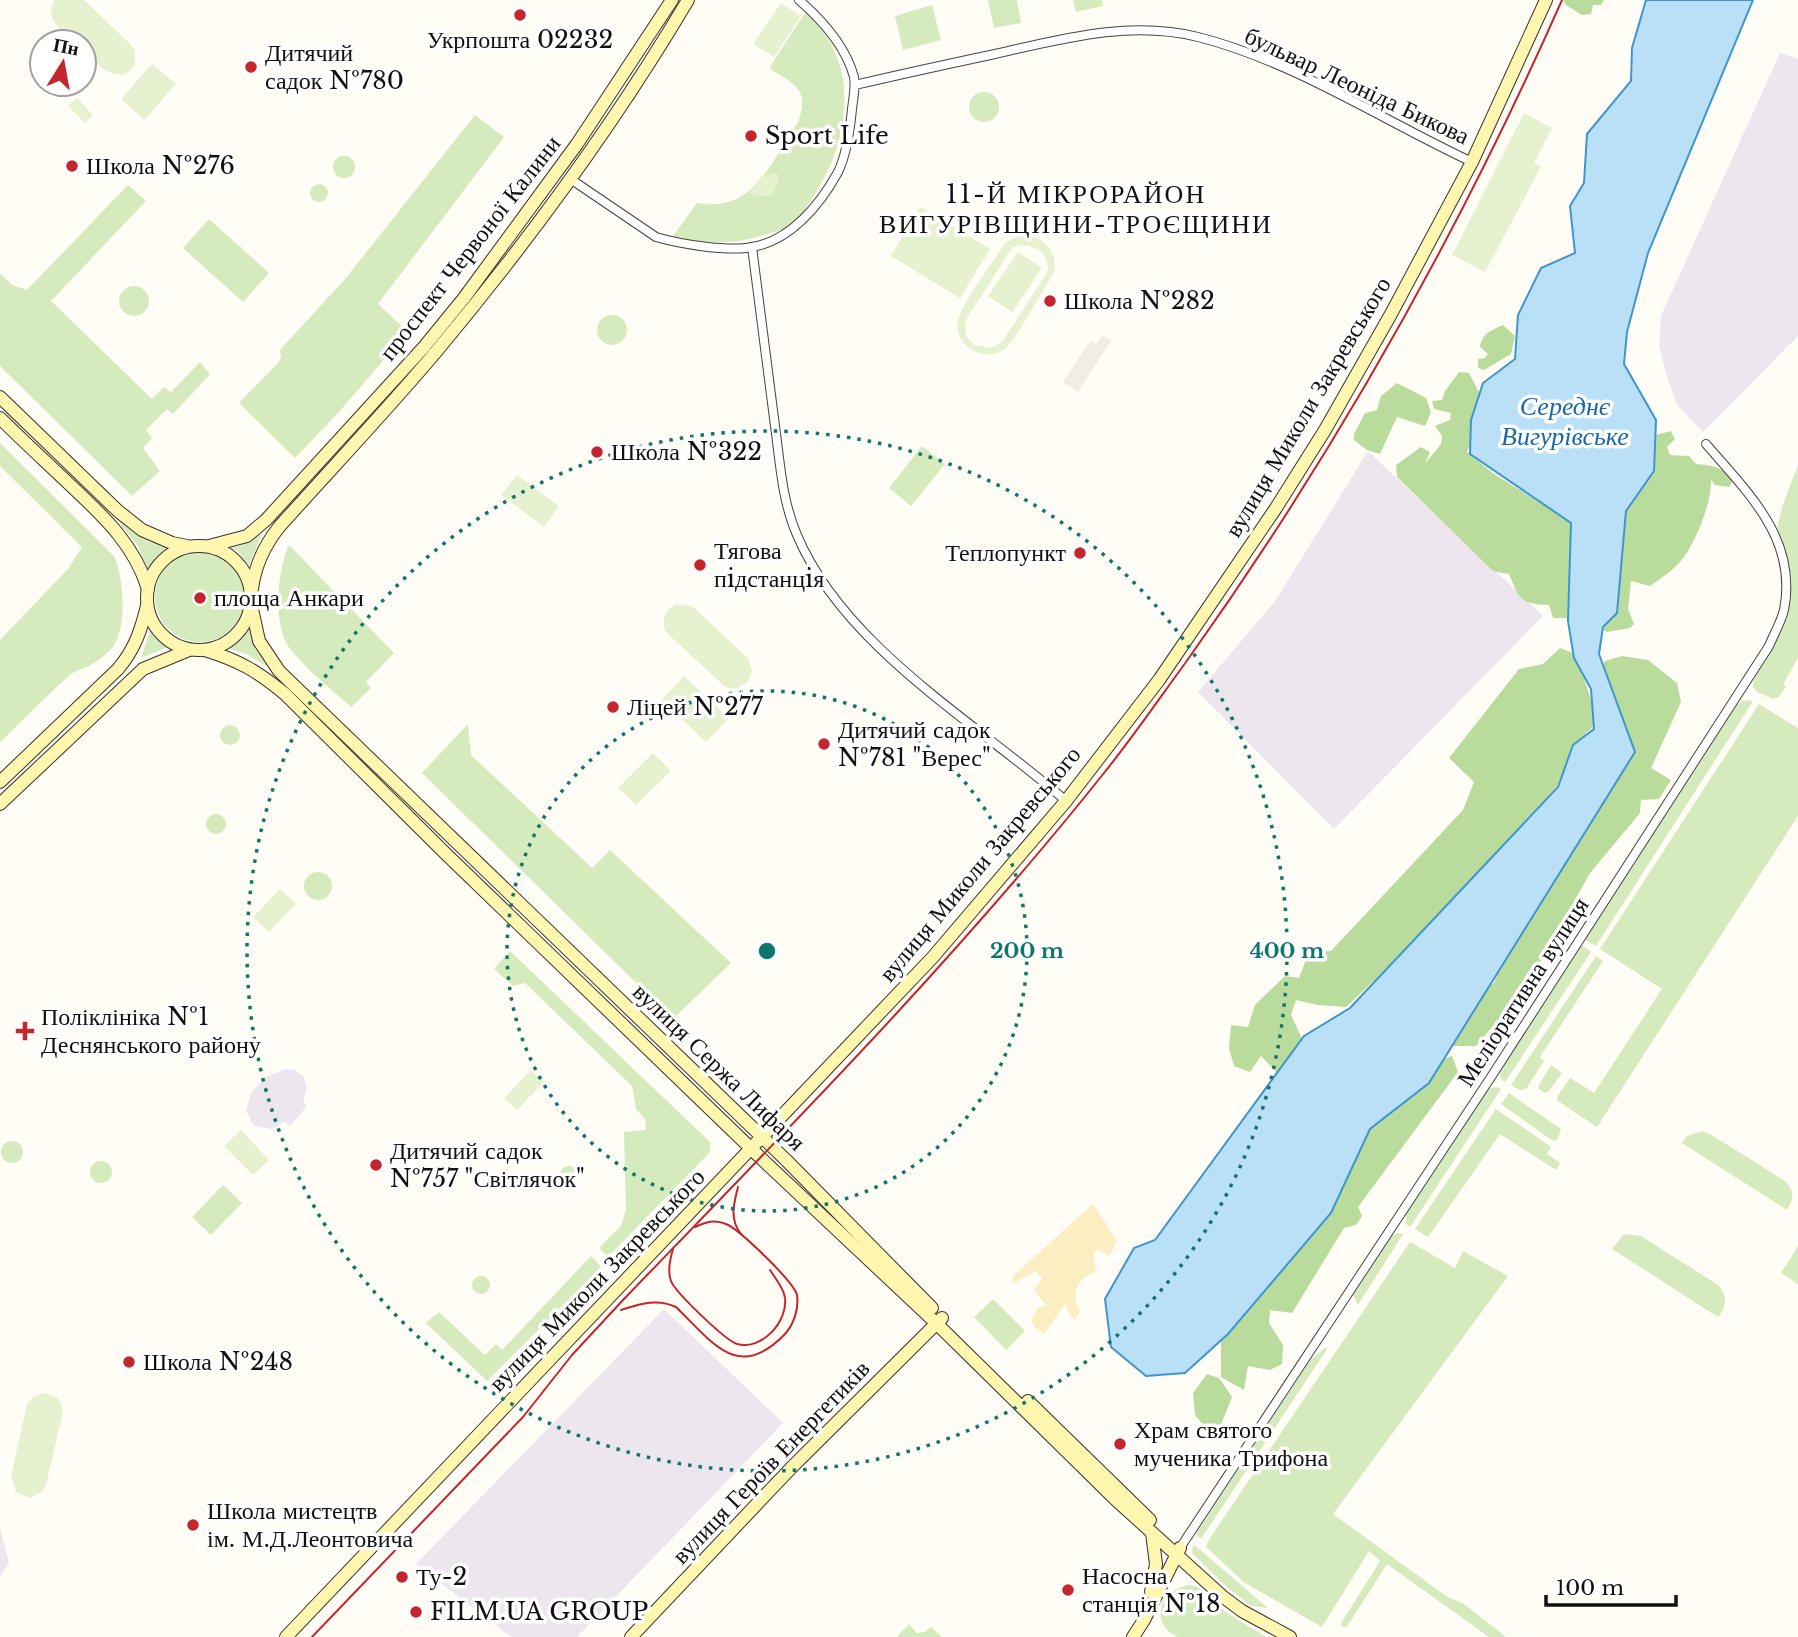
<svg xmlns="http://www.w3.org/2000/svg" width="1798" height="1637" viewBox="0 0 1798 1637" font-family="'Libre Baskerville',serif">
<rect width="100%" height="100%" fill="#fffdf5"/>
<!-- industrial -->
<g fill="#eee6ef">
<path d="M1780,53L1798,59V336L1703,432L1677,405L1666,374L1659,346L1661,316Z"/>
<path d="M1368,451L1543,616L1334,829L1198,692L1276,600Z"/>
<path d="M285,1069L295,1070L304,1077L307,1088L303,1102L307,1106L290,1126L284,1122L271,1129L254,1126L246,1111L251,1093L266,1077Z"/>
<path d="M664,1309L783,1423L577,1637H511L416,1564Z"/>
<path d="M0,1527L9,1563L0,1577Z"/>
</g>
<!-- green -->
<g fill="#d5ebbd">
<path d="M988,0H1017L1021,23L994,28Z"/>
<path d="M1073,0H1102L1103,6L1076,12Z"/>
<path d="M932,5L941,40L903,50L895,16Z"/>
<path d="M805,13C860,58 851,135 818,189C811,201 800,219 788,227C782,230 774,232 767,234C735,245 706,244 673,236L697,203C755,213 770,162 798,122C810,90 795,84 770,69L773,62Z"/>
<circle cx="984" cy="107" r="15"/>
<path d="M475,115L504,137L378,304L408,332L338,413L295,458L239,403L279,362L281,356L280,350L346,278Z"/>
<circle cx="344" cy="167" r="11"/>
<circle cx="319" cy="193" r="9"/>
<path d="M128,185L146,201L51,301L152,399L164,387L171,392L200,362L210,374L173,414L167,409L146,430L152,438L143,448L160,471L132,496L0,366V273L12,285L27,290Z"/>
<path d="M209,219L269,273L243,302L183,248Z"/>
<circle cx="134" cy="301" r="15"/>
<circle cx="612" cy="330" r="15"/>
<path d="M0,443L114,556C124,577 128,631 111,649C105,655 97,662 89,666C83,669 76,670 70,675C46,696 23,720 0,742V640L68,569L82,547L0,466Z"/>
<path d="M922,446L945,464L911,506L889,488Z"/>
<path d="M1798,465V658L1783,684L1786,686L1779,697L1773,699L1757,692L1753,687C1755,662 1781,640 1787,613C1791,597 1792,576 1787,559C1785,549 1778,538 1778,527C1779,510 1792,482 1798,465Z"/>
<path d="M110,511L172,545L157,556L147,571L138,546Z"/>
<path d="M262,534L249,565L239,552L231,548L242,545Z"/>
<path d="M289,545L394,653L366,682L371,688L351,707C331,689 308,671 291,650C272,627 277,570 289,545Z"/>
<circle cx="200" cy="597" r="45"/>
<path d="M251,626L275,671L246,654L227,648L241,639Z"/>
<path d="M151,628L159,639L171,646L141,658Z"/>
<path d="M1748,700L1753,701L1596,946L1584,939L1731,710L1742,701Z"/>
<path d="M1759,704L1798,728V816L1597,1127L1558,1101L1557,1097L1570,1078L1594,1093L1662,989L1600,949Z"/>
<path d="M468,724L471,755L592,868L610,850L731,963L673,1019L422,773Z"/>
<circle cx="230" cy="735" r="10"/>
<circle cx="216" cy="824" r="10"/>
<circle cx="318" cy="886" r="14"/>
<path d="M1583,946L1591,952L1505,1082L1501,1079L1499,1070L1578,947Z"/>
<path d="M510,951L710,1142V1152L608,1257L599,1248L621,1226L626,1209L624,1132L646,1130L645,1119L636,1109L632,1086L525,983L513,986L494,969Z"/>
<path d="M1596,956L1603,961L1540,1057L1544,1061L1526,1089L1520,1090L1511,1085Z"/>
<path d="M1551,1065L1562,1073L1549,1091L1545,1093L1538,1088L1539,1085Z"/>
<path d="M1496,1087L1501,1089L1410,1227L1406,1224V1212L1487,1089Z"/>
<path d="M1509,1093L1561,1129L1557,1140L1553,1141L1501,1104Z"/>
<path d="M1496,1109L1551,1147L1547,1154L1560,1163L1556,1170L1500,1134L1428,1237L1415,1229Z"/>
<path d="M1702,1131L1710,1134L1785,1181C1795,1191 1794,1199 1787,1210L1682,1143L1687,1136Z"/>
<circle cx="12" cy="1152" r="11"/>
<circle cx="101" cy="1172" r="11"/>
<circle cx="569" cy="1175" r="9"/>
<path d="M223,1185L242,1203L211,1235L192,1217Z"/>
<path d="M1397,1233L1403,1234L1358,1305L1353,1295L1390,1237Z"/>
<path d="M1624,1234L1641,1236L1718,1285C1728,1296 1727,1306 1718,1317L1612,1249Z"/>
<path d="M1410,1242L1455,1268L1463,1251L1508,1276L1333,1514L1446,1596L1464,1604L1506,1637H1489L1387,1564L1346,1628L1340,1625L1380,1561L1369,1551L1322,1627L1245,1583L1206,1547L1208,1541Z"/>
<path d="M1798,1246V1284L1781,1273Z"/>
<path d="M591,1256L601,1267L487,1381L426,1323L439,1312L485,1355L496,1344L502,1350Z"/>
<circle cx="481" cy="1285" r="9"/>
<path d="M993,1299L1025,1331L1006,1350L974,1317Z"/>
<path d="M1326,1347L1327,1349L1201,1539L1196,1534L1310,1360Z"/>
<path d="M1193,1544L1268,1608L1251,1606L1227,1587L1192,1553Z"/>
<path d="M1191,1585L1199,1588L1227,1613L1266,1637H1178C1148,1623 1160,1587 1191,1585Z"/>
<path d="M909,1624L917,1633L925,1632L931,1627L942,1637H897Z"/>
</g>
<!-- forest -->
<g fill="#b9dc9c">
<path d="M1563,0H1604L1601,5H1593L1591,14L1582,15L1566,5Z"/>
<path d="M1503,325L1515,336L1511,354L1484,370L1478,368V359L1485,358L1488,354L1480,347C1482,333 1492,330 1503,325Z"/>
<path d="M1459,372L1469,373L1480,394L1471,418L1476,429L1467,452L1494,474L1573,523L1570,618H1553L1549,605C1520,604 1520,600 1509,574L1493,571L1397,477L1396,465L1421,447L1430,452L1425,464L1441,444L1442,436L1435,426L1450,420L1451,413L1434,409L1432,401L1442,400L1445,391Z"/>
<path d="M1397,383L1426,398L1431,412L1425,426L1397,417L1380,454L1367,450L1354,440V434L1365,413L1377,410L1381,396Z"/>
<path d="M1671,431L1675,439L1667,447L1670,455L1689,456L1696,464C1712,465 1723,467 1733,481L1729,487L1715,485L1711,480C1712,502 1695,545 1680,562C1672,571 1660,579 1650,586L1631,581L1628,609L1634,624L1630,628L1607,632L1599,627L1608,537L1652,464L1656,452L1644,453V438Z"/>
<path d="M1560,648L1576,654L1598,721L1574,746L1557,786L1452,907L1346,1007L1318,1005L1296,1000L1291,1015L1304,1043L1280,1076L1261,1056L1250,1072L1234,1066L1229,1048L1231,1025L1248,1027L1255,1005L1285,976L1299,978L1309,952L1331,951L1463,810L1474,782L1449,758L1519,669L1543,664Z"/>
<path d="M1622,656L1648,660L1677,683L1681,702L1651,768L1671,780L1659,799L1641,800L1640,813L1590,873L1525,989L1476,1046H1449L1452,1015L1495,982L1501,944L1594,801L1602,667L1605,661Z"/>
<path d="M1452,1056L1458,1072L1358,1207L1362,1216L1356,1225L1344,1228L1292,1313L1270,1310L1269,1323L1283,1345L1282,1364L1270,1370L1248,1366L1244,1390L1221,1377V1334L1371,1114L1426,1065Z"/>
<path d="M1207,1374L1219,1378L1232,1397L1220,1427L1208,1431L1195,1415L1193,1393Z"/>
</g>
<!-- sand -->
<path fill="#fbeec1" d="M1093,1204L1117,1241L1109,1256L1097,1249L1093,1255L1096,1271C1078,1279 1069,1293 1080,1312L1074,1321L1065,1304L1044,1334L1035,1328L1031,1320L1038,1308L1047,1306L1034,1291L1042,1279L1036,1271L1012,1284L1013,1276Z"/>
<!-- pitch -->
<g fill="#e6f2cf" fill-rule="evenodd">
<path d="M55,0H84L131,45L135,51V65L126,74C107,78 96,61 84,50V42H75C63,31 42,18 55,0Z"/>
<path d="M781,3L801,16L774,57L753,44Z"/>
<path d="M152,64L176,84L144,120L121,99Z"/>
<path d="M77,98L93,115L85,123L68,106Z"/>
<path d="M1524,113L1552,128L1534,163L1541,167L1485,272L1452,255Z"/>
<path d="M775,173L779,175L778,183L772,195L754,197L750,192L761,177Z"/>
<path d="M920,207L990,249L960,298L891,256Z"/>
<path d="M1027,235C1047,239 1057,253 1054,272C1044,288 1016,340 1005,349C984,365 953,345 958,320C961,305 996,258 1006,242L1016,237ZM1021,245C1037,245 1048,254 1048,271L1002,342L990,348L975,345L966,336L965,321L1013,247Z"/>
<path d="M1018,252L1042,268L1012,312L988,296Z"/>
<path d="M517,475L559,506L544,527L501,495Z"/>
<path d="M676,604L692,606L748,658L752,671L747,682L735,689L725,687L665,631C661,618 665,611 676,604Z"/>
<path d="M684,676L729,718L706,742L662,700Z"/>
<path d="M653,753L671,771L636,805L618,788Z"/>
<path d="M280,889L296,904L269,932L253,917Z"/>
<path d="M531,1070L544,1082L517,1110L504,1098Z"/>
<path d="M241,1130L269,1160L253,1175L224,1146Z"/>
<path d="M43,1393C55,1395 62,1399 63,1412L46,1485L42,1492L30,1498L16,1492L11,1476L27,1404L33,1397Z"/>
</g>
<!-- plaza -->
<path fill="#f1ede2" d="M1102,335L1111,341L1078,392L1063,382L1090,341L1096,344Z"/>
<!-- water -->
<path fill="#b9e0f7" stroke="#3f96cf" stroke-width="2" d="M1646,0H1753L1648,253L1627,332L1624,364L1656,420L1654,471L1626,511L1617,613L1603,627L1599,654L1635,752L1429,1083L1370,1129L1331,1213L1228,1334L1185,1373L1146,1376L1111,1347L1105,1299L1134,1248L1155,1240L1304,1036L1350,1008L1558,787L1573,745L1594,729L1591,689L1574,658L1568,621L1571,523L1470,454L1471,420L1483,383L1515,359L1518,315L1541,268L1575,253L1570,206L1584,183L1587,134L1631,81L1632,48Z"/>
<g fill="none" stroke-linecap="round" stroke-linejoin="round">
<defs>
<g id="street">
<path d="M855,85C902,74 948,64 995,54C1062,39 1129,20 1198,37C1293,61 1384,121 1472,162"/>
<path d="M569,178L656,237C680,244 728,252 752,247C790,241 820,205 838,172C847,154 850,130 852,109C853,99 856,88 854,77C846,47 822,20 799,0"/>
<path d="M752,247C760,307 767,367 775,426C780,462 782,501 797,535C844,647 977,723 1066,801"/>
<path d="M1180,1548L1491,1077L1769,646C1774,634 1781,622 1784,610C1798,539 1748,493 1706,444"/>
</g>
<g id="secondary">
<path d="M0,397L118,511L142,530L172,543L187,546"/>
<path d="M0,418C22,440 45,461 67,482C101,514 134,543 148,589"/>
<path d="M209,546L247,536L266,520L424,347L464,298L577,144L672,0"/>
<circle cx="199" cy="598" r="52"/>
<path d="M252,589C255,565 264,546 279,527C331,469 385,412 435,353C527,243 615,123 688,0"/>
<path d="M251,604L259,641L279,671L787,1161L932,1308"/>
<path d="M205,650C240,661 257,671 285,694L446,854L766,1163L936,1323L1115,1499L1222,1596L1242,1611L1290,1637"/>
<path d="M0,782L118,669C135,649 141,630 147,606"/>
<path d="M0,804L143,669L189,650"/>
<path d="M1028,1401L1150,1520"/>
<path d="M1151,1592L1156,1564L1152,1533"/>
<path d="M286,1637L933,957L1066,801L1159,680L1276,508L1325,430L1391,314L1472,162L1546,0"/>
<path d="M631,1637L791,1468L942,1318"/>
<path d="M1133,1637L1144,1620L1180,1548"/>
</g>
</defs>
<!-- street casing -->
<use href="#street" stroke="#444" stroke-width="10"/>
<!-- secondary casing -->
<use href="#secondary" stroke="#333" stroke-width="14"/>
<!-- street -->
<use href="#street" stroke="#fff" stroke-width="8"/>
<!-- secondary -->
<use href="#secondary" stroke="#fff6b0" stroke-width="12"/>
<!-- tram -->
<g stroke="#c4262e" stroke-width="2">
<path d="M738,1187C734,1203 729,1219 741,1234"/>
<path d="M673,1249C670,1259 667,1271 671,1281C675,1292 725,1340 737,1344C761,1351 788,1322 785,1298C784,1288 775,1278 770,1270"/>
<path d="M621,1310C640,1304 657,1298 676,1307C713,1343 738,1382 784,1335C794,1325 799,1308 797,1295C794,1282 739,1229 726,1224C714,1219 706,1222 695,1227"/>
<path d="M312,1637L523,1417L572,1355L623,1300C788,1129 956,959 1104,773C1133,737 1159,699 1186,662C1334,455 1459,233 1562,0"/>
</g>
</g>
<!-- distance rings -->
<g fill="none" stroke="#0f766e" stroke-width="3.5" stroke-dasharray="3.5 7">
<circle cx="767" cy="951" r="260"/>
<circle cx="767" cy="951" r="520"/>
</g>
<!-- markers -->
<g fill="#c4262e" stroke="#fff" stroke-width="2.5">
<circle cx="520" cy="15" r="7"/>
<circle cx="251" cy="67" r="7"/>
<circle cx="751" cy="136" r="7"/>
<circle cx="72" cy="166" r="7"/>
<circle cx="1050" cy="301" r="7"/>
<circle cx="597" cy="452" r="7"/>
<circle cx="1080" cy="553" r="7"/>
<circle cx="700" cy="565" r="7"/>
<circle cx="200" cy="598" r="7"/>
<circle cx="613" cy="707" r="7"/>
<circle cx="824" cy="744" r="7"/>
<path d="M21.5 1020.5h7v7h7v7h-7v7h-7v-7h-7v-7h7z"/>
<circle cx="376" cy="1165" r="7"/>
<circle cx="129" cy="1362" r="7"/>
<circle cx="1120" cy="1444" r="7"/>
<circle cx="193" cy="1525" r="7"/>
<circle cx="402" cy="1577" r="7"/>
<circle cx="1068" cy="1590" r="7"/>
<circle cx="416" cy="1612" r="7"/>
</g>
<g text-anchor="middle" stroke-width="7" stroke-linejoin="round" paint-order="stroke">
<!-- poi labels -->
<g font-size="24" fill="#111" stroke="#fff" text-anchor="start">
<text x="520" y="48" text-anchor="middle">Укрпошта 02232</text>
<text x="265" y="61">Дитячий<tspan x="265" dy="28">садок №780</tspan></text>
<text x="765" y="144">Sport Life</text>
<text x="86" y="174">Школа №276</text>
<text x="1064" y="309">Школа №282</text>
<text x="611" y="460">Школа №322</text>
<text x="714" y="559">Тягова<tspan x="714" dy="28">пiдстанцiя</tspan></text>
<text x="1066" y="561" text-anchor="end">Теплопункт</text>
<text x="214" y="606">площа Анкари</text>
<text x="627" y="715">Ліцей №277</text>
<text x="838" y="738">Дитячий садок<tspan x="838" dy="28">№781 "Верес"</tspan></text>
<text x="41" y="1025">Поліклініка №1<tspan x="41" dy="28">Деснянського району</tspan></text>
<text x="390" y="1159">Дитячий садок<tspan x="390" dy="28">№757 "Світлячок"</tspan></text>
<text x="143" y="1370">Школа №248</text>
<text x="1134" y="1438">Храм святого<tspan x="1134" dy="28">мученика Трифона</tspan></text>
<text x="207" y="1519">Школа мистецтв<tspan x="207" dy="28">ім. М.Д.Леонтовича</tspan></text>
<text x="1082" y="1584">Насосна<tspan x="1082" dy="28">станція №18</tspan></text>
<text x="416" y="1585">Ту-2</text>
<text x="430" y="1620">FILM.UA GROUP</text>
</g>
<!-- street labels -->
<g font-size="24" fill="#111" stroke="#fff">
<text transform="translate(1357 86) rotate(25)" y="8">бульвар Леоніда Бикова</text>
<text transform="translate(470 248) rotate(-52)" y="8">проспект Червоної Калини</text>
<text transform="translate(1308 407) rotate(-59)" y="8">вулиця Миколи Закревського</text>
<text transform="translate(980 864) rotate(-50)" y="8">вулиця Миколи Закревського</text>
<text transform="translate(1523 992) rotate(-57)" y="8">Меліоративна вулиця</text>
<text transform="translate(719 1067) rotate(44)" y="8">вулиця Сержа Лифаря</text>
<text transform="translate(597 1280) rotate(-46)" y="8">вулиця Миколи Закревського</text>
<text transform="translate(771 1462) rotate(-46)" y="8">вулиця Героїв Енергетиків</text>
</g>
<!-- neighbourhood labels -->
<g font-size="26" letter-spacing="2" fill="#111" stroke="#fff">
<text x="1076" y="203">11-Й МІКРОРАЙОН<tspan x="1076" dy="30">ВИГУРІВЩИНИ-ТРОЄЩИНИ</tspan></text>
</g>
<!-- water labels -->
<g font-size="26" font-style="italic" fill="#1768a6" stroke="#fff">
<text x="1565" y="415">Середнє<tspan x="1565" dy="30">Вигурівське</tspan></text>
</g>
</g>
<circle cx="767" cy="951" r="10" fill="#0f766e" stroke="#fff" stroke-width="3.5"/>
<g font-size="21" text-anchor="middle" font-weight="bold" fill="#0f766e" stroke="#fff" stroke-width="7" stroke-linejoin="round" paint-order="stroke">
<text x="1027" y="958">200 m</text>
<text x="1287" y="958">400 m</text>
</g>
<!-- north arrow -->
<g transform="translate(63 63) rotate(11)"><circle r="33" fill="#ffffff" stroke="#a0a0a0" stroke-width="2"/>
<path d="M0-5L12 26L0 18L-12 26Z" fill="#c4262e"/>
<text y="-10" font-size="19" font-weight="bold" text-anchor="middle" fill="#111111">Пн</text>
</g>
<!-- scale -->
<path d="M1546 1595v10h130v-10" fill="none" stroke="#111111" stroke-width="3.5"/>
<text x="1556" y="1595" font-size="21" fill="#111111" stroke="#ffffff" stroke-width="5" paint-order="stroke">100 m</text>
</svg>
